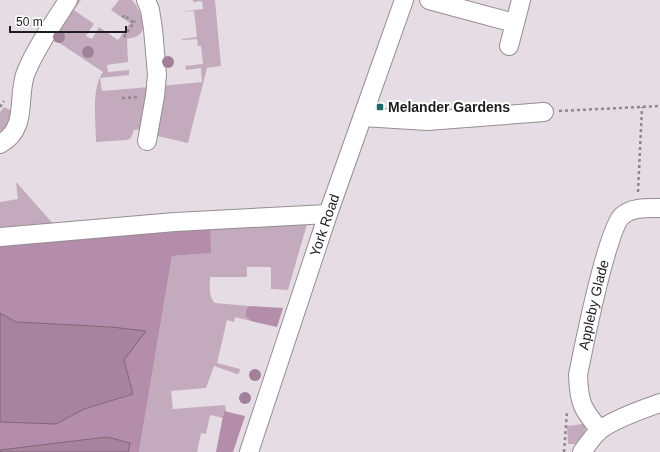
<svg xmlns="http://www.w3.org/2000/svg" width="660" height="452" viewBox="0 0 660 452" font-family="Helvetica,sans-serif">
<rect width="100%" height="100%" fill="#e5dde3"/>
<!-- green -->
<g fill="#c3abbd">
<path d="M77,0H81L74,10L94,24L86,36L92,39L99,27L118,40L130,23L111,10L119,0H132C139,8 151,30 136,37C134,38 130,38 127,39L128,62L107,65L108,72L129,70V75L100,78L102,91L149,87L142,129L134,130L131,138L127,140L96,142C96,121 91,88 103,72L52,38Z"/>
<path d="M193,0H215L221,66L207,68L188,143L153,135L161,86L202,82L201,68L186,70L185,66L203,64L201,46H198L197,39L182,40V39L197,37L194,11L179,12L203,9L202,1L193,2Z"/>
<path d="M4,107L16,113L0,137V112Z"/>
<path d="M16,183H17L55,226L0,231V202L18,199Z"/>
<path d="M307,222V224L288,290L271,289V267H247V277H210C210,286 208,296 215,303L249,306L246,310L245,316L251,321L235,317L234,322L227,320L217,363L240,369L239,373L237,374L214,366L206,388L171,391L173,409L225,405L226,411H224L223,418L210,415L206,434L201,433L197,452H139L172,256L210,253V225Z"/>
<path d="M583,424L586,427L584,436L578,444H568L567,426Z"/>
</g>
<!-- forest -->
<g fill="#b38da9">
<path d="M210,225L211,253L172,256L139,452H128L129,443L107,437L0,450V422L56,424L84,409L133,394L124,360L146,331L111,327L16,322L0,313V241Z"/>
<path d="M249,306L283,308L277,327L251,321L245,316L246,310Z"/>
<path d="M224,411L245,416L233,452H216Z"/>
</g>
<!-- water -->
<g fill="#a8839e" stroke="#7f6478">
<path d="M0,313L16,322L111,327L146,331L124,360L133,394L84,409L56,424L0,422Z"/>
<path d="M107,437L130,443L128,452H0V450Z"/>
</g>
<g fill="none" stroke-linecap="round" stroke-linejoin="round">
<defs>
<g id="minor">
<path d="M146,0L150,10L153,29L157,75L155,96L147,141"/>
<path d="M429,0L514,23"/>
<path d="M509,46L521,0"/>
<path d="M363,117L427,121L544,112"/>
<path d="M0,144C28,129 17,100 25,75C34,50 54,23 68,0"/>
<path d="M0,237L175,222L328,214"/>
<path id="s1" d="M600,430C582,409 579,403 578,375C583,350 607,228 622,216C632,207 647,208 660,208"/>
<path id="s2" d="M249,452L328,214L404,0"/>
<path d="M582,452C587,445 593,436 600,430C614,419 643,409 660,403"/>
</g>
</defs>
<!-- minor casing -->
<use href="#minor" stroke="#958d93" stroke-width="20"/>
<!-- path -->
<g stroke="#8e888c" stroke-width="2.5" stroke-dasharray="3 3" stroke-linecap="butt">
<path d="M123,18L124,15L134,23"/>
<path d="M124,37L135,21"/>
<path d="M122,98L139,97"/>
<path d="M0,107L4,101"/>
<path d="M559,111L660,106"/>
<path d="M638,192L642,107"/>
<path d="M564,452L567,412"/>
</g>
<!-- minor -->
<use href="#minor" stroke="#fff" stroke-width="18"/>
</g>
<!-- trees -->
<g fill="#a08199">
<circle cx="59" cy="37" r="6"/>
<circle cx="88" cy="52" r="6"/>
<circle cx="168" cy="62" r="6"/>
<circle cx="255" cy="375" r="6"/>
<circle cx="245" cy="398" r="6"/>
</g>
<!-- markers -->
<rect fill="#1c6968" stroke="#fff" stroke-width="1.5" x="376" y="103" width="8" height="8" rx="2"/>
<g text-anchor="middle" stroke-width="4" stroke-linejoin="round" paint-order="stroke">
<!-- poi labels -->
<g font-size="14" font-weight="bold" fill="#1f1c1e" stroke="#fff" text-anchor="start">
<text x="388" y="112">Melander Gardens</text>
</g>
<!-- street labels -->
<g font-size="14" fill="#1f1c1e" stroke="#fff">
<text dy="5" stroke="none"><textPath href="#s2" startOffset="239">York Road</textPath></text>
<text dy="5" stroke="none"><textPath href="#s1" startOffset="133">Appleby Glade</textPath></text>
</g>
</g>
<!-- scale -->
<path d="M10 26v6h116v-6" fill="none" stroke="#1f1c1e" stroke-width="2"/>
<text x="16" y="26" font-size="12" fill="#1f1c1e" stroke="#ffffff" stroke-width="3" paint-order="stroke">50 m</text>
</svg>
